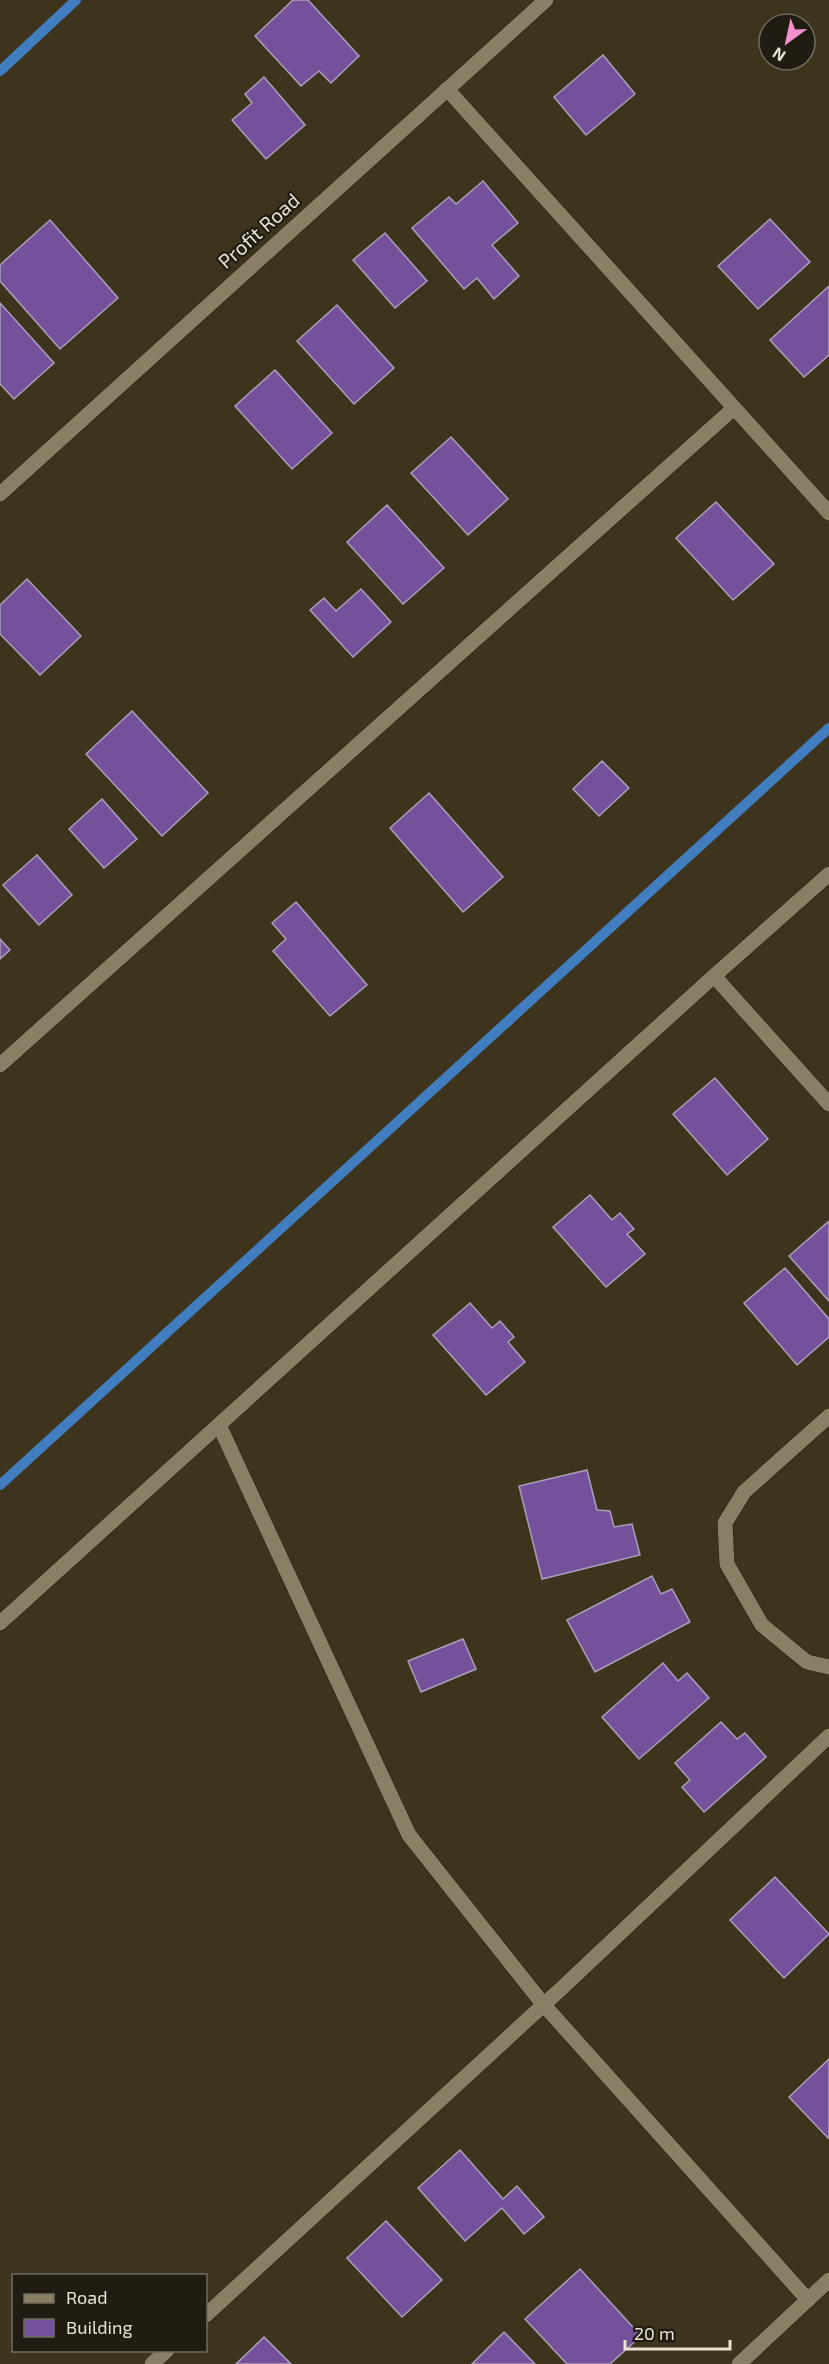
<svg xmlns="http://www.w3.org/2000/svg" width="829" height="2364" viewBox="0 0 829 2364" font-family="'Exo 2',sans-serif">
<rect width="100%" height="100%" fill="#3e341d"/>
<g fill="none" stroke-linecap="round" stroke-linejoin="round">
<!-- stream -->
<g stroke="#417ebf" stroke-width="10">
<path d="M0,71L76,0"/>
<path d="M0,1485L829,728"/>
</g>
</g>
<!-- building -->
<g fill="#76519b" stroke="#aa9fb9" stroke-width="1.5">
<path d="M293,0H308L359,56L331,83L319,71L301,86L255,36Z"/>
<path d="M603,55L635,94L586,135L554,97Z"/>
<path d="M264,77L305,125L266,159L232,120L252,103L245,94Z"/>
<path d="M483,181L518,223L492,245L519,276L494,299L477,278L464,289L412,228L449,197L456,204Z"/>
<path d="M770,219L810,262L758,309L718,266Z"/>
<path d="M50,220L118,298L60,349L0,281V265Z"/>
<path d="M385,233L427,281L395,308L353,260Z"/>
<path d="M829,286V355L804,377L770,340Z"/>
<path d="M0,303L54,363L14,399L0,384Z"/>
<path d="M337,305L394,368L354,404L297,341Z"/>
<path d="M275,370L332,433L292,469L235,406Z"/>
<path d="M451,437L508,499L468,535L411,473Z"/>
<path d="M716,502L774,564L733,600L676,538Z"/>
<path d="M387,505L444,568L403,604L347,542Z"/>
<path d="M27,579L81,636L40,675L0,634V605Z"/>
<path d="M361,589L391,622L353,657L310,610L324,598L336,611Z"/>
<path d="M132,711L208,793L162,836L86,754Z"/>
<path d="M602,761L629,788L599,816L573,789Z"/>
<path d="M429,793L503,877L463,912L390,828Z"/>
<path d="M102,799L137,839L104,868L69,829Z"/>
<path d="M37,855L72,895L39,925L3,885Z"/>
<path d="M296,902L367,985L330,1016L273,951L286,939L272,923Z"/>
<path d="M0,939L10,950L0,959Z"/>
<path d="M715,1078L768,1139L727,1175L673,1114Z"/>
<path d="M590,1195L612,1220L620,1213L634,1229L627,1234L645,1254L606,1287L553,1227Z"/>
<path d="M829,1221V1301L789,1256Z"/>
<path d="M785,1268L829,1319V1337L797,1365L744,1303Z"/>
<path d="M470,1303L492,1328L500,1321L514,1337L508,1342L525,1362L486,1395L433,1335Z"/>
<path d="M587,1470L597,1510L610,1511L614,1527L632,1524L640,1555L542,1579L519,1486Z"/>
<path d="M652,1576L661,1594L672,1589L690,1622L595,1672L567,1620Z"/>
<path d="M463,1639L476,1669L421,1692L408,1661Z"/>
<path d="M663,1663L678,1681L687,1673L709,1698L639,1759L602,1717Z"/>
<path d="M721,1722L737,1739L745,1733L766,1757L704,1812L682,1787L690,1780L675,1763Z"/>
<path d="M775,1877L829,1934L784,1978L730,1920Z"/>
<path d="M829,2059V2139L789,2097Z"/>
<path d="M460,2150L503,2199L517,2186L544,2217L524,2234L502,2208L465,2241L418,2188Z"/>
<path d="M386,2221L442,2280L402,2317L347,2258Z"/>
<path d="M580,2269L641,2336L610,2364H567L525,2319Z"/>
<path d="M504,2332L535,2364H472Z"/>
<path d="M264,2337L291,2364H236Z"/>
</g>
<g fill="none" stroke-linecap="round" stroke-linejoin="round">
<defs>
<g id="minor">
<path d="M447,89L829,513"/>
<path d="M0,494L546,0"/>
<path d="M714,976L829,1104"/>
<path d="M0,1065L734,408"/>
<path d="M829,1416L744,1492L725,1523L727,1564L762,1625L807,1662L829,1667"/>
<path d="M219,1425L409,1835L543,2004L808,2300"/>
<path d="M0,1623L714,976L829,874"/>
<path d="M206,2315L563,1987L829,1736"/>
<path d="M152,2364L167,2350"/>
<path d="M739,2364L829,2280"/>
</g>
</defs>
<!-- minor casing -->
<use href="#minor" stroke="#251b05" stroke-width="16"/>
<!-- minor -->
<use href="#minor" stroke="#8a7f65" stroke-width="15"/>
</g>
<g text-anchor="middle" stroke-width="4.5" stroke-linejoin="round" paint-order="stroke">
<!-- street labels -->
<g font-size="20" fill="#e8e1d4" stroke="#211c12">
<text transform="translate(259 231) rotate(-42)" y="7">Profit Road</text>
</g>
</g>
<!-- legend -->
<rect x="12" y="2274" width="195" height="78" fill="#211c12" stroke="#716b60" stroke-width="1.5"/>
<rect x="24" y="2294" width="30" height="9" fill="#8a7f65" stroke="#716b60" stroke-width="1.5"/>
<text x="66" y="2304" font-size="18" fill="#e8e1d4">Road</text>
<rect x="24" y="2319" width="30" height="18" fill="#76519b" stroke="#716b60" stroke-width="1.5"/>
<text x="66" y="2334" font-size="18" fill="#e8e1d4">Building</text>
<!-- north arrow -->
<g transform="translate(787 42) rotate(213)"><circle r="28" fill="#211c12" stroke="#716b60" stroke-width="1.5"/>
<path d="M0-4.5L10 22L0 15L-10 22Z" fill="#f590d1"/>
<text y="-9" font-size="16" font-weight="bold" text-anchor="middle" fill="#e8e1d4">N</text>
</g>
<!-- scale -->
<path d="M625 2340v9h105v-9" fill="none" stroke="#e8e1d4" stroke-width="3"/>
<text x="634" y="2340" font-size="18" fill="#e8e1d4" stroke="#211c12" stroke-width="4.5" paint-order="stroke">20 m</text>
</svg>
